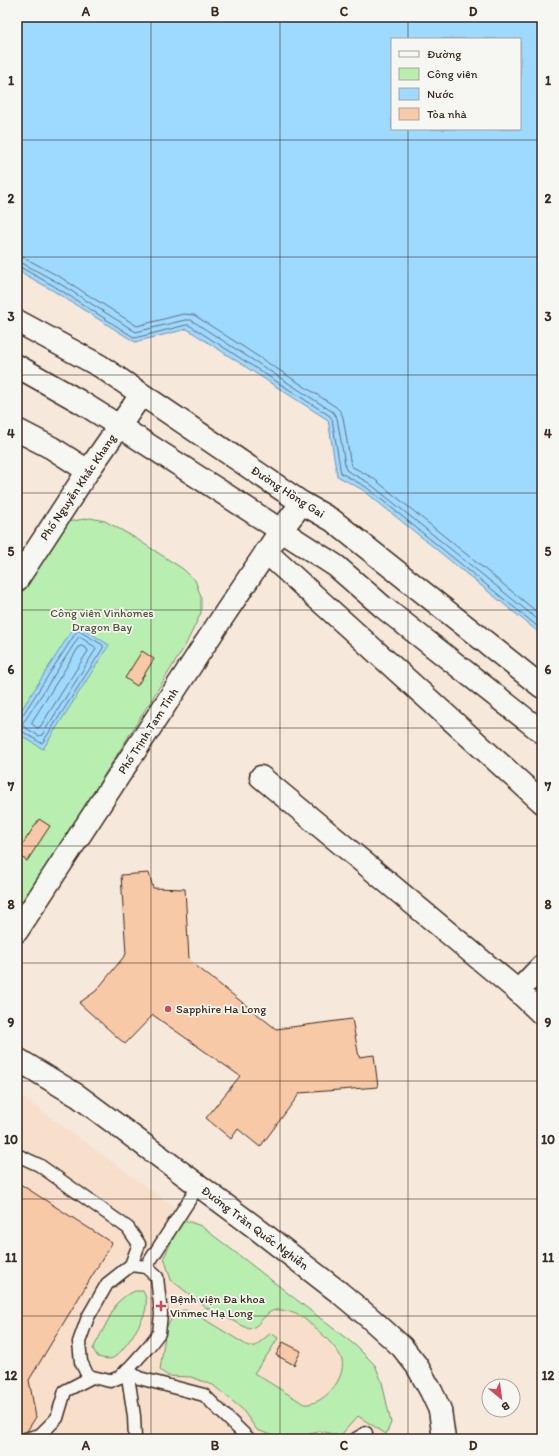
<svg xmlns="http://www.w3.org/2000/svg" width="559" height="1456" viewBox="0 0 559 1456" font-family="Itim,sans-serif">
<rect width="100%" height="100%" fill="#f7e8dc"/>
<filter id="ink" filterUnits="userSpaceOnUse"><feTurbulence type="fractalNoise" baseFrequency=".025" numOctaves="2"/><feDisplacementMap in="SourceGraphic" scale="8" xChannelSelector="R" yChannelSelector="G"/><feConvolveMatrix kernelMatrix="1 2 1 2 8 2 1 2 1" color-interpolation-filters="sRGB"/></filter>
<g filter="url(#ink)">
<!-- built -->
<path fill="#f7dfcc" d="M17,1093L201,1226L356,1346L375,1365L382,1382L391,1423L383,1439H17Z"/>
<!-- green -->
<g fill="#b8eeb0" stroke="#7a8c67">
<path d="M90,518L105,521L132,536L183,569L195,580L201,597V613L185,646L17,915V594L59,530L67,522Z"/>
<path d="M187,1221L201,1226L253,1266L356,1346L375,1365L382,1382L391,1423L386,1434L358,1416L340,1436L321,1431L300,1437L274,1436L257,1430L242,1409L213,1385L191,1377L168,1376L160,1370L166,1328L175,1313L184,1310L199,1316L248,1346H255L271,1333L278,1338L270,1351L254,1373L304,1404C323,1406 346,1379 342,1360C340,1349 310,1322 300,1316C294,1313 283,1309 276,1310C267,1311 263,1320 257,1325C255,1327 251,1328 249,1329L207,1308L171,1280L164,1257L180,1224Z"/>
<path d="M135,1291H143C147,1298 147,1304 145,1312C142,1323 123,1353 113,1358C108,1360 103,1358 98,1357L93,1349L117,1303L125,1296Z"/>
</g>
<!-- water -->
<g fill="#9ed9ff" stroke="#7693a5" fill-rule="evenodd">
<path d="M17,17H542V635L363,490L337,476L328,420L187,329L135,342L52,290L17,270ZM392,39H520V129H392Z"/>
<path d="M76,624L109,645L43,749L17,733V717Z"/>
</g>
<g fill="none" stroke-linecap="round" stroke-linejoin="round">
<!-- shore -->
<g stroke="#637078" stroke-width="1">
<path d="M17,256L25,258L60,277L137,326L183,314L194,315L336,407L340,411L343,417L351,466L373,478L542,616"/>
<path d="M17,262L22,263L57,282L136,332L185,320H191L333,412L337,418L346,470L369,483L542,623"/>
<path d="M17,267H20L54,286L135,338L186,325H189L330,416L332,419L341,473L366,487L542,630"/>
<path d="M80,637L95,647L96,649L42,735L39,736L23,726L22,723L26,719L78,638Z"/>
<path d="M80,646H82L87,649L88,651L40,727L37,728L32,724V722Z"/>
<path d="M17,718L22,716L77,631H79L103,645V648L43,742L41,743L20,730H17"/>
</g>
</g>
<!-- building -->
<g fill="#f8c9a7" stroke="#3b2a1e">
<path d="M142,651L154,659L137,686L125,678Z"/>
<path d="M39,819L50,826L27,861L17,854V853Z"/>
<path d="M149,873L153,888L185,889L189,959L195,965L276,1029L352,1019L359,1057L374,1055L378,1087L300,1093L260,1147L238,1129L231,1139L206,1118L240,1076L153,1015L125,1044L79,1003L96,991L126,954L121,875Z"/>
<path d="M17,1182L112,1243L29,1380L36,1417L22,1439H17Z"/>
<path d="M283,1342L301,1351L294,1365L276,1355Z"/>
</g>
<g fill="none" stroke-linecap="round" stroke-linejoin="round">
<defs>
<g id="lane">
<path d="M17,1155L39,1165L128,1228L139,1244L131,1265L107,1284L88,1317L79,1342L81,1362L88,1376L110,1381L120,1377L132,1365L149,1346L159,1333L161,1314L157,1277L146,1267L131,1265"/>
<path d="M146,1267L199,1185"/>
<path d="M127,1370L139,1378L204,1395L249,1439"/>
<path d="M127,1370L134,1416L135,1439"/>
<path d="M25,1439L40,1435L57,1418L65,1391L92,1377"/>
<path d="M356,1439L366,1433"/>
</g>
<g id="street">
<path d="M17,430L52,448L88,471"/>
<path d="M266,552L542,802"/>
<path d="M17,580L88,471L141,395"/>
<path d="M261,777L518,991L542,1014"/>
<path d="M17,931L222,618L281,530L302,503"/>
<path d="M518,991L542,966"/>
</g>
<g id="secondary">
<path d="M17,321L100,366L302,503L332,520L542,687"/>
<path d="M17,366L79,401L119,426L336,566L383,607L542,732"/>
<path d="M17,1059L78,1096L252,1225L340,1293L370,1318L402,1347L417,1366L431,1391L440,1410L444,1439"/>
</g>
</defs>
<!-- lane casing -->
<use href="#lane" stroke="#3b2a1e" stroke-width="15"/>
<!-- street casing -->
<use href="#street" stroke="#3b2a1e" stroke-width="25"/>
<!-- secondary casing -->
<use href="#secondary" stroke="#3b2a1e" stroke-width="25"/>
<!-- lane -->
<use href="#lane" stroke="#f6f6f2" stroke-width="12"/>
<!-- street -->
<use href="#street" stroke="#f6f6f2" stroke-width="22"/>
<!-- secondary -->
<use href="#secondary" stroke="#f6f6f2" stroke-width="22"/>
</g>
</g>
<!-- grid -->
<path fill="none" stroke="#3b2a1e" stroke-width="1" stroke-opacity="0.55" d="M151,17V1439M280,17V1439M408,17V39M408,129V1439M17,140H542M17,257H542M17,375H542M17,493H542M17,610H542M17,728H542M17,846H542M17,963H542M17,1081H542M17,1199H542M17,1316H542"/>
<!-- markers -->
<g fill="#d1495b" stroke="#f6f6f2" stroke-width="1.5">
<circle cx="168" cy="1009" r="4"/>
<path d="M159 1300h4v4h4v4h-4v4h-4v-4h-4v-4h4z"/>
</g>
<g text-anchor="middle" stroke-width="3.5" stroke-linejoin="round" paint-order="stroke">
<!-- street labels -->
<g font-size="12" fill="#3b2a1e" stroke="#f6f6f2">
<text transform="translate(78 487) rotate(-56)" y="4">Phố Nguyễn Khắc Khang</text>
<text transform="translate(288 492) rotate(33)" y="4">Đường Hồng Gai</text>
<text transform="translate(148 731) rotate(-57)" y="4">Phố Trịnh Tam Tỉnh</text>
<text transform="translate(255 1228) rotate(37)" y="4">Đường Trần Quốc Nghiễn</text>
</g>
<!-- park labels -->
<g font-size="12" fill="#54513b" stroke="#f6f6f2">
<text x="102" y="617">Công viên Vinhomes<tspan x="102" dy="14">Dragon Bay</tspan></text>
</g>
<!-- poi labels -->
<g font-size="12" fill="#3b2a1e" stroke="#f6f6f2" text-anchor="start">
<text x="176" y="1013">Sapphire Ha Long</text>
<text x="170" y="1303">Bệnh viện Đa khoa<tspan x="170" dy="14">Vinmec Hạ Long</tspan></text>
</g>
</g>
<!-- margin -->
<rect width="559" height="1456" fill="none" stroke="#f6f6f2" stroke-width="44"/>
<!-- legend -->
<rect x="391" y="38" width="130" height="92" fill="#f6f6f2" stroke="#aba49d"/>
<rect x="399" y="51" width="20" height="6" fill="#f6f6f2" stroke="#aba49d"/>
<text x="427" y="58" font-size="12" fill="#3b2a1e">Đường</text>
<rect x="399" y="68" width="20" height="12" fill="#b8eeb0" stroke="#aba49d"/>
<text x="427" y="78" font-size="12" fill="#3b2a1e">Công viên</text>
<rect x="399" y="88" width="20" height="12" fill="#9ed9ff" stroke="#aba49d"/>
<text x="427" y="98" font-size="12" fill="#3b2a1e">Nước</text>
<rect x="399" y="108" width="20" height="12" fill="#f8c9a7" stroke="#aba49d"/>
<text x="427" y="118" font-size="12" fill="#3b2a1e">Tòa nhà</text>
<!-- north arrow -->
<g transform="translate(501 1398) rotate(151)"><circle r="19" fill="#f6f6f2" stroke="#aba49d"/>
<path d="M0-3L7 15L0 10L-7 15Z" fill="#d1495b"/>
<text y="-6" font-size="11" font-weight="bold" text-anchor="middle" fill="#3b2a1e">B</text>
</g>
<rect x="22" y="22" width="515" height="1412" fill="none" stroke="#3b2a1e" stroke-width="1.5"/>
<g font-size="13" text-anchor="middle" font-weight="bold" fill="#3b2a1e">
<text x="86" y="16">A</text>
<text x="215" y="16">B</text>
<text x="344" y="16">C</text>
<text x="473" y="16">D</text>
<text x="11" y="85">1</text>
<text x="548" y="85">1</text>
<text x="11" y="203">2</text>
<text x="548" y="203">2</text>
<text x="11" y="321">3</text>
<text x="548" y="321">3</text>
<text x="11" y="438">4</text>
<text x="548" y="438">4</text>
<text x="11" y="556">5</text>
<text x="548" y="556">5</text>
<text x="11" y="674">6</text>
<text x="548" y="674">6</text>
<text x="11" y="791">7</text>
<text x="548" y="791">7</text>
<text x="11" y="909">8</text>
<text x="548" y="909">8</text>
<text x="11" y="1027">9</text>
<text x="548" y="1027">9</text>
<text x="11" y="1144">10</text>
<text x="548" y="1144">10</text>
<text x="11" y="1262">11</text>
<text x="548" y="1262">11</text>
<text x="11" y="1380">12</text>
<text x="548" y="1380">12</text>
<text x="86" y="1450">A</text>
<text x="215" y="1450">B</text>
<text x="344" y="1450">C</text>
<text x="473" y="1450">D</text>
</g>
</svg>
